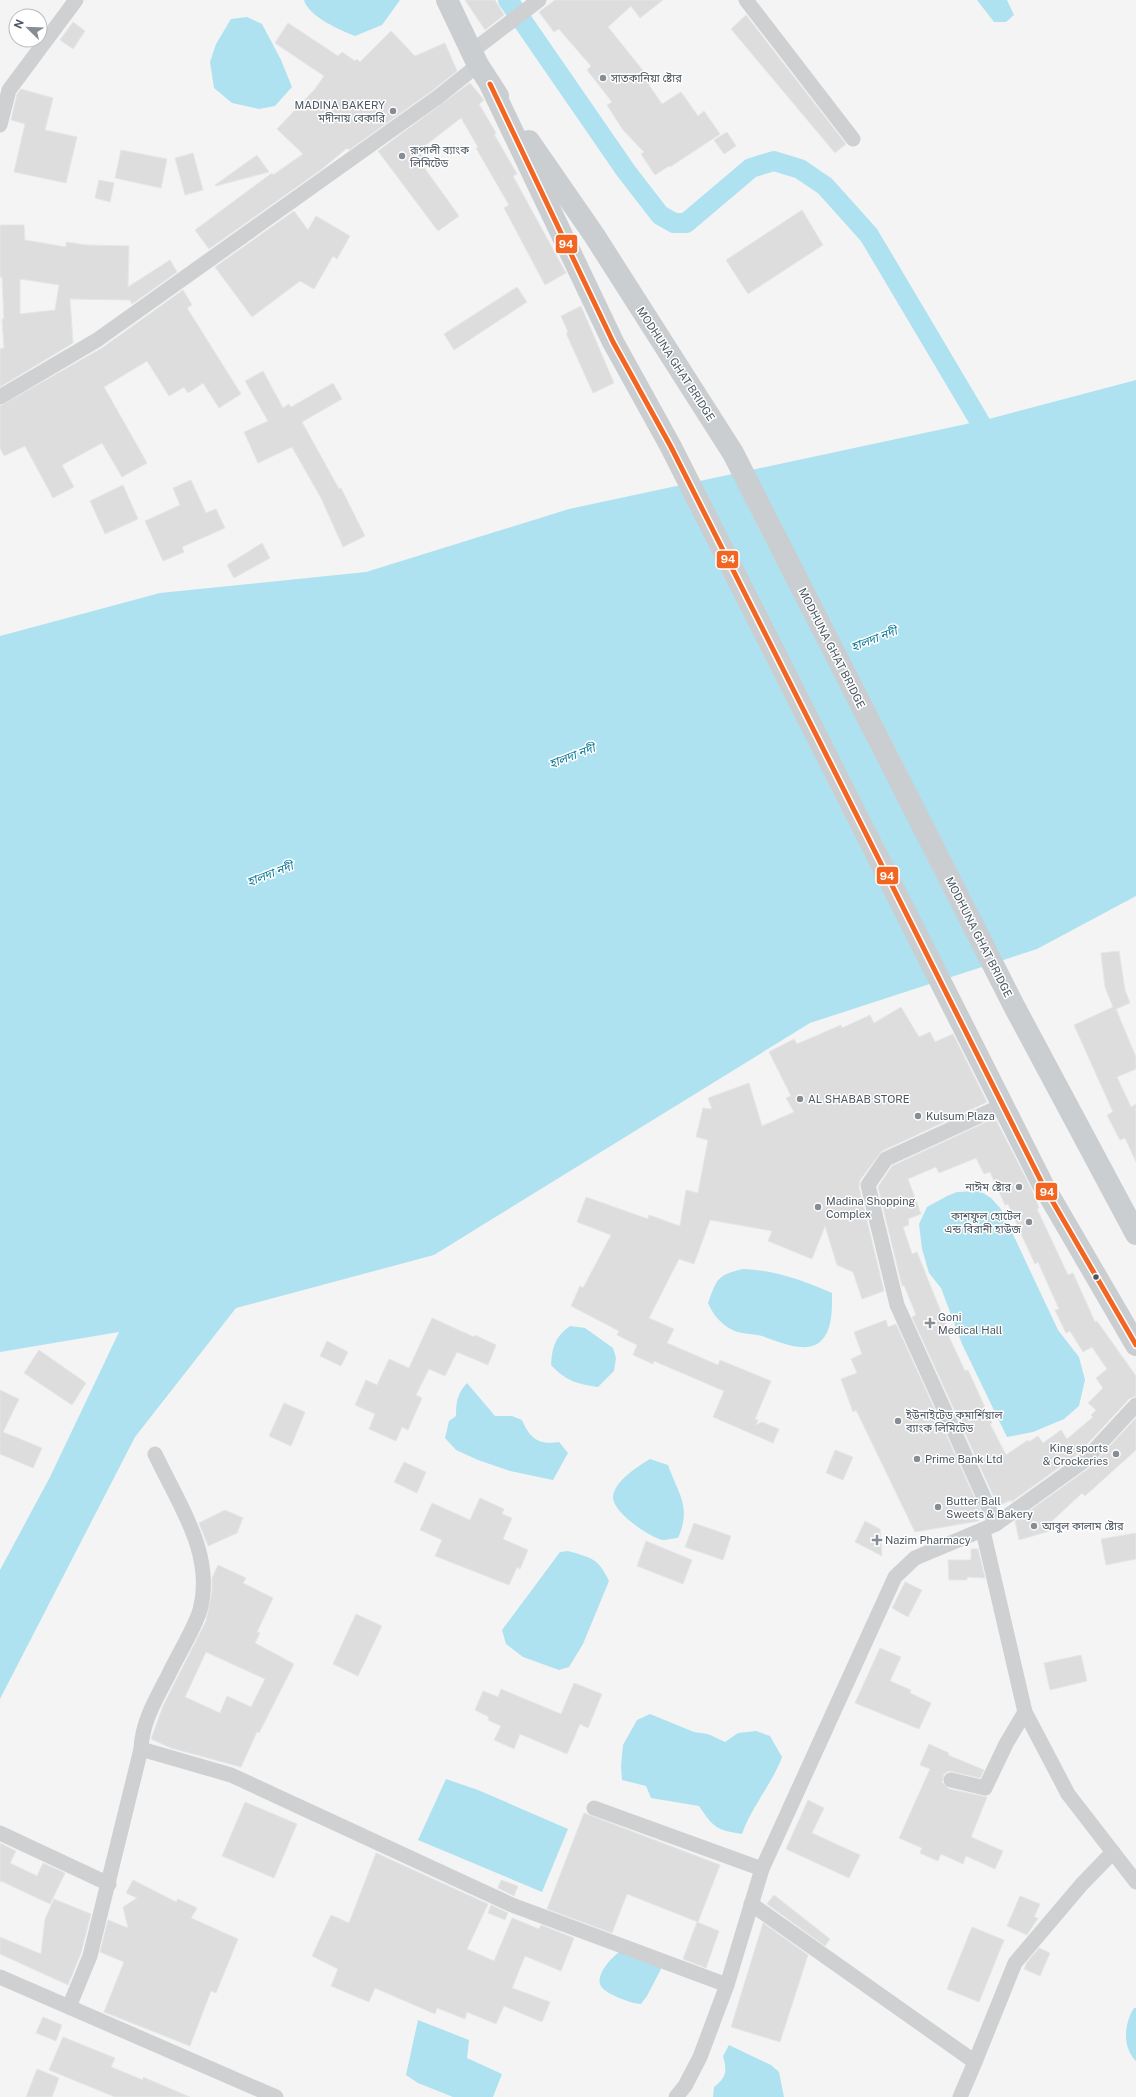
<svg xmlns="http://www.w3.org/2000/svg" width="1136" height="2097" viewBox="0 0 1136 2097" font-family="'Public Sans','Noto Sans Bengali',sans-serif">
<rect width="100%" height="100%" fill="#f4f4f4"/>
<!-- water -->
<g fill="#aee2f0">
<path d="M304,0H400L382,25L355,36C340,30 309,17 304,0Z"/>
<path d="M977,0H1007L1014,15L1006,22H994Z"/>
<path d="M247,17L262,24L281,60L292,87L275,106L259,109L232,103L214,88L210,62L216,44L231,19Z"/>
<path d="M1136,380V896L1037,949L810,1023L434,1255L236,1308L135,1437L0,1699V1570L50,1477L119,1332L0,1352V636L160,593L366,572L569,509L985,420Z"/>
<path d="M980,1191L991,1198L1001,1209L1058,1330L1079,1357L1085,1380L1079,1406L1064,1419L1033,1432L1007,1437L962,1344L941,1288L929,1273L922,1249L919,1224L927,1207L947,1196L957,1192Z"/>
<path d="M743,1269C774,1270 803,1280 832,1293C832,1307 833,1328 822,1340C808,1356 777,1341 762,1336C751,1333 739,1335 729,1328C719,1322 713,1314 708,1303C717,1279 717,1275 743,1269Z"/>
<path d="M570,1326L585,1328L613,1348L616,1358L614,1371L598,1387C577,1384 566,1381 551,1365C552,1347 555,1337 570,1326Z"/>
<path d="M467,1383L495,1416H512L522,1420C530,1439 539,1445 559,1442L568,1453L553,1480L510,1471L478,1460L456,1450L445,1438L449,1421L456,1416C456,1402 457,1394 467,1383Z"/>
<path d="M650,1459L668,1465C678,1494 692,1506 678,1538C674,1538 667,1540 663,1540C650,1538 611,1511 613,1496C616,1480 637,1467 650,1459Z"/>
<path d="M568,1551C592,1558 598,1558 609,1581L583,1644L569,1667L559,1670L523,1657L506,1644L502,1630L560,1552Z"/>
<path d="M650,1714L694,1732L708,1734L725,1742L738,1733L756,1731L770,1736L782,1757C772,1784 752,1806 742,1834C716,1830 713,1827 699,1806L651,1798L646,1786L622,1780L621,1766L623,1745L637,1720Z"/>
<path d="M446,1779L478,1790L568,1829L542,1892L418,1840Z"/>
<path d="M621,1951L660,1965L661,1969L647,1996L641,2004C632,2004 602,1993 600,1984C597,1972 613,1956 621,1951Z"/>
<path d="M1134,2008H1136V2061C1122,2048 1124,2023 1134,2008Z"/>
<path d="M418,2020L469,2040L467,2058L502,2074L493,2097H453L418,2083L406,2075Z"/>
<path d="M729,2045L771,2065L779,2072L784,2097H713L714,2087C727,2077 727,2071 723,2056Z"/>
</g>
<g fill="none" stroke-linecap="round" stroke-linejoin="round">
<!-- canal -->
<path stroke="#aee2f0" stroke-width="20" d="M508,0L626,171L660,215L674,223H686L751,168L774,161L800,169L825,186L869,235L993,444"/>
</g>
<!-- building -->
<g fill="#ddddde" stroke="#e5e6e7" fill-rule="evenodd">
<path d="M465,0H495L504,15L485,30Z"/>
<path d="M555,0H663L640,18L631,6L608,27L645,73L642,75L662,104L681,92L698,116L704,111L720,134L670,167L669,166L655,175L641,154L644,152L623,130L607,105L612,102L587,70L591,66L559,29L554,32L539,12Z"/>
<path d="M746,15L846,144L835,153L731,29Z"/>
<path d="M73,22L85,31L73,49L60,40Z"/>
<path d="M288,23L338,56L342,52L355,61L357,59L360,62L391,31L415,56L445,43L457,71L433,90L349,150L347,148L322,169L209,249L195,230L272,173L273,175L303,154L277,129L315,89L324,76L275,43Z"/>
<path d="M470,83L484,100L479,104L496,133L494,134L517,174L513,176L566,273L545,285L504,208L509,205L476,148L478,147L461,118L418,151L428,162L423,166L459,216L438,231L378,151Z"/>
<path d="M21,89L53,98L45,130L77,137L66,183L14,172L25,124L11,120L17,94Z"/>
<path d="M727,132L736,146L724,154L714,140Z"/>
<path d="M121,150L167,159L161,188L115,178Z"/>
<path d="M193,153L203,190L185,195L175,158Z"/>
<path d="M257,155L269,172L216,186L215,185Z"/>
<path d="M99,180L114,183L110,202L95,198Z"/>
<path d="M802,210L823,245L748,294L726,260Z"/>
<path d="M294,211L308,230L316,216L350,236L337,259L333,256L314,289L300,281L252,317L215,267Z"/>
<path d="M0,225H24L25,240L66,247V242L86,245L129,246L128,287L170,260L177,272L132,304L130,300L70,299L73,343L0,387V349L4,348L2,319H4L2,277H0ZM20,279L59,285L55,310L20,314Z"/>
<path d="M517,287L527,302L454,350L444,334Z"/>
<path d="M183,290L192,305L187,308L241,394L219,408L203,383L188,393L184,387L169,396L147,361L104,387L147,463L122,477L102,443L62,465L74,487L53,498L25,446L4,456L0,448V406L102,348Z"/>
<path d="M581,306L614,383L593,393L566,333L568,332L561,316Z"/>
<path d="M263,371L283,408L289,404L291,407L333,383L342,399L302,422L339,489L341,488L365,536L343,547L321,498L292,447L258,463L244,432L268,421L245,381Z"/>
<path d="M191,480L206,513L216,509L225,528L182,547L184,552L163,561L145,521L180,505L173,488Z"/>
<path d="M123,485L138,519L105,534L90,501Z"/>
<path d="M262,543L270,558L234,578L227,565Z"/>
<path d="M1119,951L1125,990L1130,1003L1116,1009L1136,1057V1069L1117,1077L1131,1107L1136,1104V1162L1125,1138L1120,1140L1107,1115L1113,1112L1074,1025L1113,1007L1105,987L1101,953Z"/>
<path d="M901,1007L919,1037L930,1032L935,1042L953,1034L987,1102L882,1151L860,1180L859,1187L884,1291L862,1299L853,1272L837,1265L825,1226L812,1259L768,1241L772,1231L710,1220L694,1264L679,1259L649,1318L674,1329L667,1343L718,1365L720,1360L771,1381L755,1419L758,1420L756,1425L762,1422L779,1429L773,1443L713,1417L724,1391L654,1361L653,1364L633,1355L637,1345L617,1335L619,1331L571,1306L580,1286L583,1288L611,1235L577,1222L586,1197L648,1219L649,1215L680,1226L686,1190L698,1193L708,1140L696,1137L703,1108L712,1109L708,1098L749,1083L762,1126L794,1112L786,1098L791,1096L769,1052L794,1039L797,1044L841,1025L842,1028L870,1015L874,1023Z"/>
<path d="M995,1118L1032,1190L1039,1208L1037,1209L1068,1275L1073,1273L1095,1322L1097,1321L1136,1376V1396L1129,1399L1078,1454L1011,1502V1500L998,1506L912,1317L916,1315L904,1285L902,1286L878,1187L892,1166ZM976,1158L984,1174L990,1172L1005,1205L1008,1204L1021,1234L1035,1264L1038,1262L1059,1309L1055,1310L1066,1333L1070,1331L1083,1352L1092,1347L1107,1369L1096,1378L1103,1388L1088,1403L1096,1410L1091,1415L1093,1417L1067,1439L1061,1430L1043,1443L1038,1436L1029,1442L1028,1440L1006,1455L990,1424L992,1423L968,1370L965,1371L945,1328L947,1327L917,1252L912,1254L903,1227L909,1225L908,1219L921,1214L908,1179L936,1167L939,1173Z"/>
<path d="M432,1318L474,1337L475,1335L496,1345L488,1365L457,1352L445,1376L429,1369L416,1395L422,1398L408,1430L402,1427L396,1441L369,1429L375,1414L355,1405L366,1380L377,1385L389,1359L409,1368Z"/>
<path d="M886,1320L888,1327L896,1324L982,1514L977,1517L979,1521L915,1532L856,1410L853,1412L841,1379L857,1373L851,1359L862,1354L854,1332Z"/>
<path d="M327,1341L348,1352L341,1366L320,1356Z"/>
<path d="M39,1350L86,1383L72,1405L24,1373Z"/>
<path d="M0,1390L19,1399L3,1432L42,1448L33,1468L0,1454Z"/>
<path d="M284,1403L305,1412L291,1446L269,1436Z"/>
<path d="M1136,1418V1450L1085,1496L1082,1493L1050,1523L1053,1530L1019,1540L1015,1521L1089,1468Z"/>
<path d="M835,1450L853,1457L843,1480L826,1473Z"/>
<path d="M404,1462L426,1472L417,1493L394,1482Z"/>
<path d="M480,1498L504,1509L502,1514L512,1518L503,1539L528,1550L520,1569L517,1567L509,1585L435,1556L442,1540L420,1530L432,1503L470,1520Z"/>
<path d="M225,1510L243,1518L237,1533L208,1546L199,1523Z"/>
<path d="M865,1521L880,1529L882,1556L855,1542Z"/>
<path d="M694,1523L731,1536L723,1560L685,1547Z"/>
<path d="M1136,1533V1559L1106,1565L1101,1539Z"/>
<path d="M646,1541L692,1560L683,1584L637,1566Z"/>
<path d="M971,1549H978L985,1578L967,1577V1580H949L948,1560H971Z"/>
<path d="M218,1565L246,1578L243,1583L273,1598L257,1632L260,1633L255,1643L294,1664L259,1733L257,1732L241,1767L171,1748L151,1739L163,1706L206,1621L212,1591V1578ZM206,1652L265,1679L251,1707L227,1696L220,1713L185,1697Z"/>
<path d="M905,1582L922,1590L908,1617L892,1608Z"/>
<path d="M356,1614L382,1626L358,1676L333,1664Z"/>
<path d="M880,1648L901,1657L890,1681L911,1690L910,1693L931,1703L919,1729L855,1703Z"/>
<path d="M1081,1655L1087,1681L1050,1690L1044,1663Z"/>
<path d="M574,1683L602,1694L588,1728L580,1724L567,1754L520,1734L514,1749L494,1740L501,1726L488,1720L489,1717L475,1710L483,1691L498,1697L501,1689L561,1714Z"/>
<path d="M929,1744L949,1753L948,1755L984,1770L980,1778L949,1771L944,1774L942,1782L949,1789L987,1797L971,1837L1003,1851L995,1869L966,1856L963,1864L941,1854L938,1861L920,1853L922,1848L899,1838L930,1769L920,1765Z"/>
<path d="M808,1800L824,1808L812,1833L860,1855L849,1878L786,1849Z"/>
<path d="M245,1802L297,1824L274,1878L222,1856Z"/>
<path d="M584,1813L720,1865L698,1922L627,1894L612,1933L547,1909Z"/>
<path d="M0,1843L16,1851L10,1863L37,1876L43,1863L65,1873L50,1904L1,1881L0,1883Z"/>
<path d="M376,1853L488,1904L467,1949L494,1961L512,1918L539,1929L541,1925L574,1938L561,1971L525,1956L512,1988L550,2002L542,2022L504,2006L496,2024L467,2012L465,2019L437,2008L435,2014L375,1988L369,2002L331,1986L338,1969L312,1956L331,1915L349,1923Z"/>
<path d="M133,1880L176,1902L178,1899L197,1908L191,1918L238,1939L216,1993L211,1991L190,2046L104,2012L124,1962L100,1952L108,1920L128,1928L123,1907L137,1898L126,1893Z"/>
<path d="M501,1880L518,1886L514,1896L498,1888Z"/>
<path d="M774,1895L830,1939L825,1946L767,1904Z"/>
<path d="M1020,1896L1040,1904L1034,1917L1038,1918L1027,1935L1007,1926Z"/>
<path d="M54,1899L91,1914L81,1953L68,1985L0,1954V1937L41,1954L45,1919Z"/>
<path d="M491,1905L508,1913L505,1920L488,1913Z"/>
<path d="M697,1922L719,1931L706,1968L683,1959Z"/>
<path d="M763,1923L808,1955L780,2042L731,2027Z"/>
<path d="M972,1927L1004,1940L979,2002L947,1989Z"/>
<path d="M1039,1948L1050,1953L1040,1976L1024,1969L1027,1962Z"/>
<path d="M43,2017L62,2025L56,2041L36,2033Z"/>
<path d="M63,2037L115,2058L111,2067L143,2080V2077L190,2097H115L49,2070Z"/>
<path d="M37,2069L59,2078L52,2097H26Z"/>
</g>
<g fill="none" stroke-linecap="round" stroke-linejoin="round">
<!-- minor -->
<g stroke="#ced0d2" stroke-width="15">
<path d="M746,0L853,139"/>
<path d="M471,52L539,0"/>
<path d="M0,125L9,90L76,0"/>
<path d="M0,397L97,340L438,97L478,65"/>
<path d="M996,1524L897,1305L868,1185L886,1159L1003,1105"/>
<path d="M983,1531L1025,1712L1068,1794L1136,1882"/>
<path d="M141,1749C142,1722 156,1699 168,1676C176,1658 195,1628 200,1610C215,1554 178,1503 155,1454"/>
<path d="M951,1780L985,1788L1006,1744L1025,1712"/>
<path d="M594,1808L762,1869"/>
<path d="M0,1833L109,1884"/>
<path d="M751,1904L975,2062L1015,1963L1082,1884L1113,1852"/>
<path d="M0,1977L276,2097"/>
<path d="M69,2007L90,1956L141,1749L231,1775L512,1905L727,1985"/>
<path d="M676,2097L685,2086L700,2057L727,1985L762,1869L895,1577L915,1558L996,1524L1084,1461L1136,1405"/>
<path d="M960,2097L975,2062"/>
</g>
<!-- primary -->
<g stroke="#caced1" stroke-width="22">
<path d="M447,0L478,65L498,96"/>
<path d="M490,84L613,342L671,447L1043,1185L1136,1345"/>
<path d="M529,141L594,235L733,453L1014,1006L1136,1234"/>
</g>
<defs>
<path id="bus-1" d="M490,84L613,342L671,447L1043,1185L1136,1345"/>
</defs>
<!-- bus-1 casing -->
<use href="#bus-1" stroke="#fff" stroke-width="8"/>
<!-- bus-1 -->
<use href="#bus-1" stroke="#f26522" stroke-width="5"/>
</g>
<!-- markers -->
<g fill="#868d94" stroke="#fff" stroke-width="1.5">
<circle cx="603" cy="78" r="4"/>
<circle cx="393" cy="111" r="4"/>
<circle cx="402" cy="156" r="4"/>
<circle cx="800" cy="1099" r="4"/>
<circle cx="918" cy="1116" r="4"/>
<circle cx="1019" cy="1187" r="4"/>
<circle cx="818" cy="1207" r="4"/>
<circle cx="1029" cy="1222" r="4"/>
<path d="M928 1317h4v4h4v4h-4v4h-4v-4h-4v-4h4z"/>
<circle cx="898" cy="1421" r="4"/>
<circle cx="1116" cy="1454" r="4"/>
<circle cx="917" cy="1459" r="4"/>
<circle cx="938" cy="1507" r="4"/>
<circle cx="1034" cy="1526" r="4"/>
<path d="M875 1534h4v4h4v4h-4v4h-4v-4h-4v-4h4z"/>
</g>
<circle fill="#4a5661" stroke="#fff" stroke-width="1.5" cx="1096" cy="1277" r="3.5"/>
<g text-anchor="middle" stroke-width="3" stroke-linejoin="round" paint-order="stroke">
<!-- poi labels -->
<g font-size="11" fill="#4a5661" stroke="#fff" text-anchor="start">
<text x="611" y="82">সাতকানিয়া ষ্টোর</text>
<text x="385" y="109" text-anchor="end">MADINA BAKERY<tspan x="385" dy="13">মদীনায় বেকারি</tspan></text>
<text x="410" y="154">রূপালী ব্যাংক<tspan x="410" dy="13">লিমিটেড</tspan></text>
<text x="808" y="1103">AL SHABAB STORE</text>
<text x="926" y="1120">Kulsum Plaza</text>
<text x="1011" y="1191" text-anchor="end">নাঈম ষ্টোর</text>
<text x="826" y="1205">Madina Shopping<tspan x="826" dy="13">Complex</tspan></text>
<text x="1021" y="1220" text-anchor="end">কাশফুল হোটেল<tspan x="1021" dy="13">এন্ড বিরানী হাউজ</tspan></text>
<text x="938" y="1321">Goni<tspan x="938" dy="13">Medical Hall</tspan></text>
<text x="906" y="1419">ইউনাইটেড কমার্শিয়াল<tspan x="906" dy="13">ব্যাংক লিমিটেড</tspan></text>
<text x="1108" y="1452" text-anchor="end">King sports<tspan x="1108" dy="13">&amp; Crockeries</tspan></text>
<text x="925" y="1463">Prime Bank Ltd</text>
<text x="946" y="1505">Butter Ball<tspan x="946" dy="13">Sweets &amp; Bakery</tspan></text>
<text x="1042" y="1530">আবুল কালাম ষ্টোর</text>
<text x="885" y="1544">Nazim Pharmacy</text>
</g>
<!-- street labels -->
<g font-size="11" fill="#4a5661" stroke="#fff">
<text transform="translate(676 364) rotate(57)" y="4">MODHUNA GHAT BRIDGE</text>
<text transform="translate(832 648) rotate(63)" y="4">MODHUNA GHAT BRIDGE</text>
<text transform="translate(979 937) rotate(63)" y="4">MODHUNA GHAT BRIDGE</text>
</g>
<!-- water labels -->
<g font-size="12" font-style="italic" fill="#0c7c9b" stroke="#fff">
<text transform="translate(874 639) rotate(-21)" y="4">হালদা নদী</text>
<text transform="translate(572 756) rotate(-21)" y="4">হালদা নদী</text>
<text transform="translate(270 874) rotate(-21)" y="4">হালদা নদী</text>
</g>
</g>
<g stroke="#fff" stroke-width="1.5">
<rect x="555" y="234" width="23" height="20" rx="4" fill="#f26522"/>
<rect x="716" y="550" width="23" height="19" rx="4" fill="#f26522"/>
<rect x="876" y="866" width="23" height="19" rx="4" fill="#f26522"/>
<rect x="1035" y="1182" width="23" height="19" rx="4" fill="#f26522"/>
</g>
<g font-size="11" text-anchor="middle" font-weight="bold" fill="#fff">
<text x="566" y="248">94</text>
<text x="728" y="563">94</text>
<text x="887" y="880">94</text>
<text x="1047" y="1196">94</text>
</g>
<!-- north arrow -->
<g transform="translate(28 28) rotate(293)"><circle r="19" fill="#ffffff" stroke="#b7bbc0"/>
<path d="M0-3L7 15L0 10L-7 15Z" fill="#868d94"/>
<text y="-6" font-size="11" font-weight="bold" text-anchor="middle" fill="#4a5661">N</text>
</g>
</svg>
